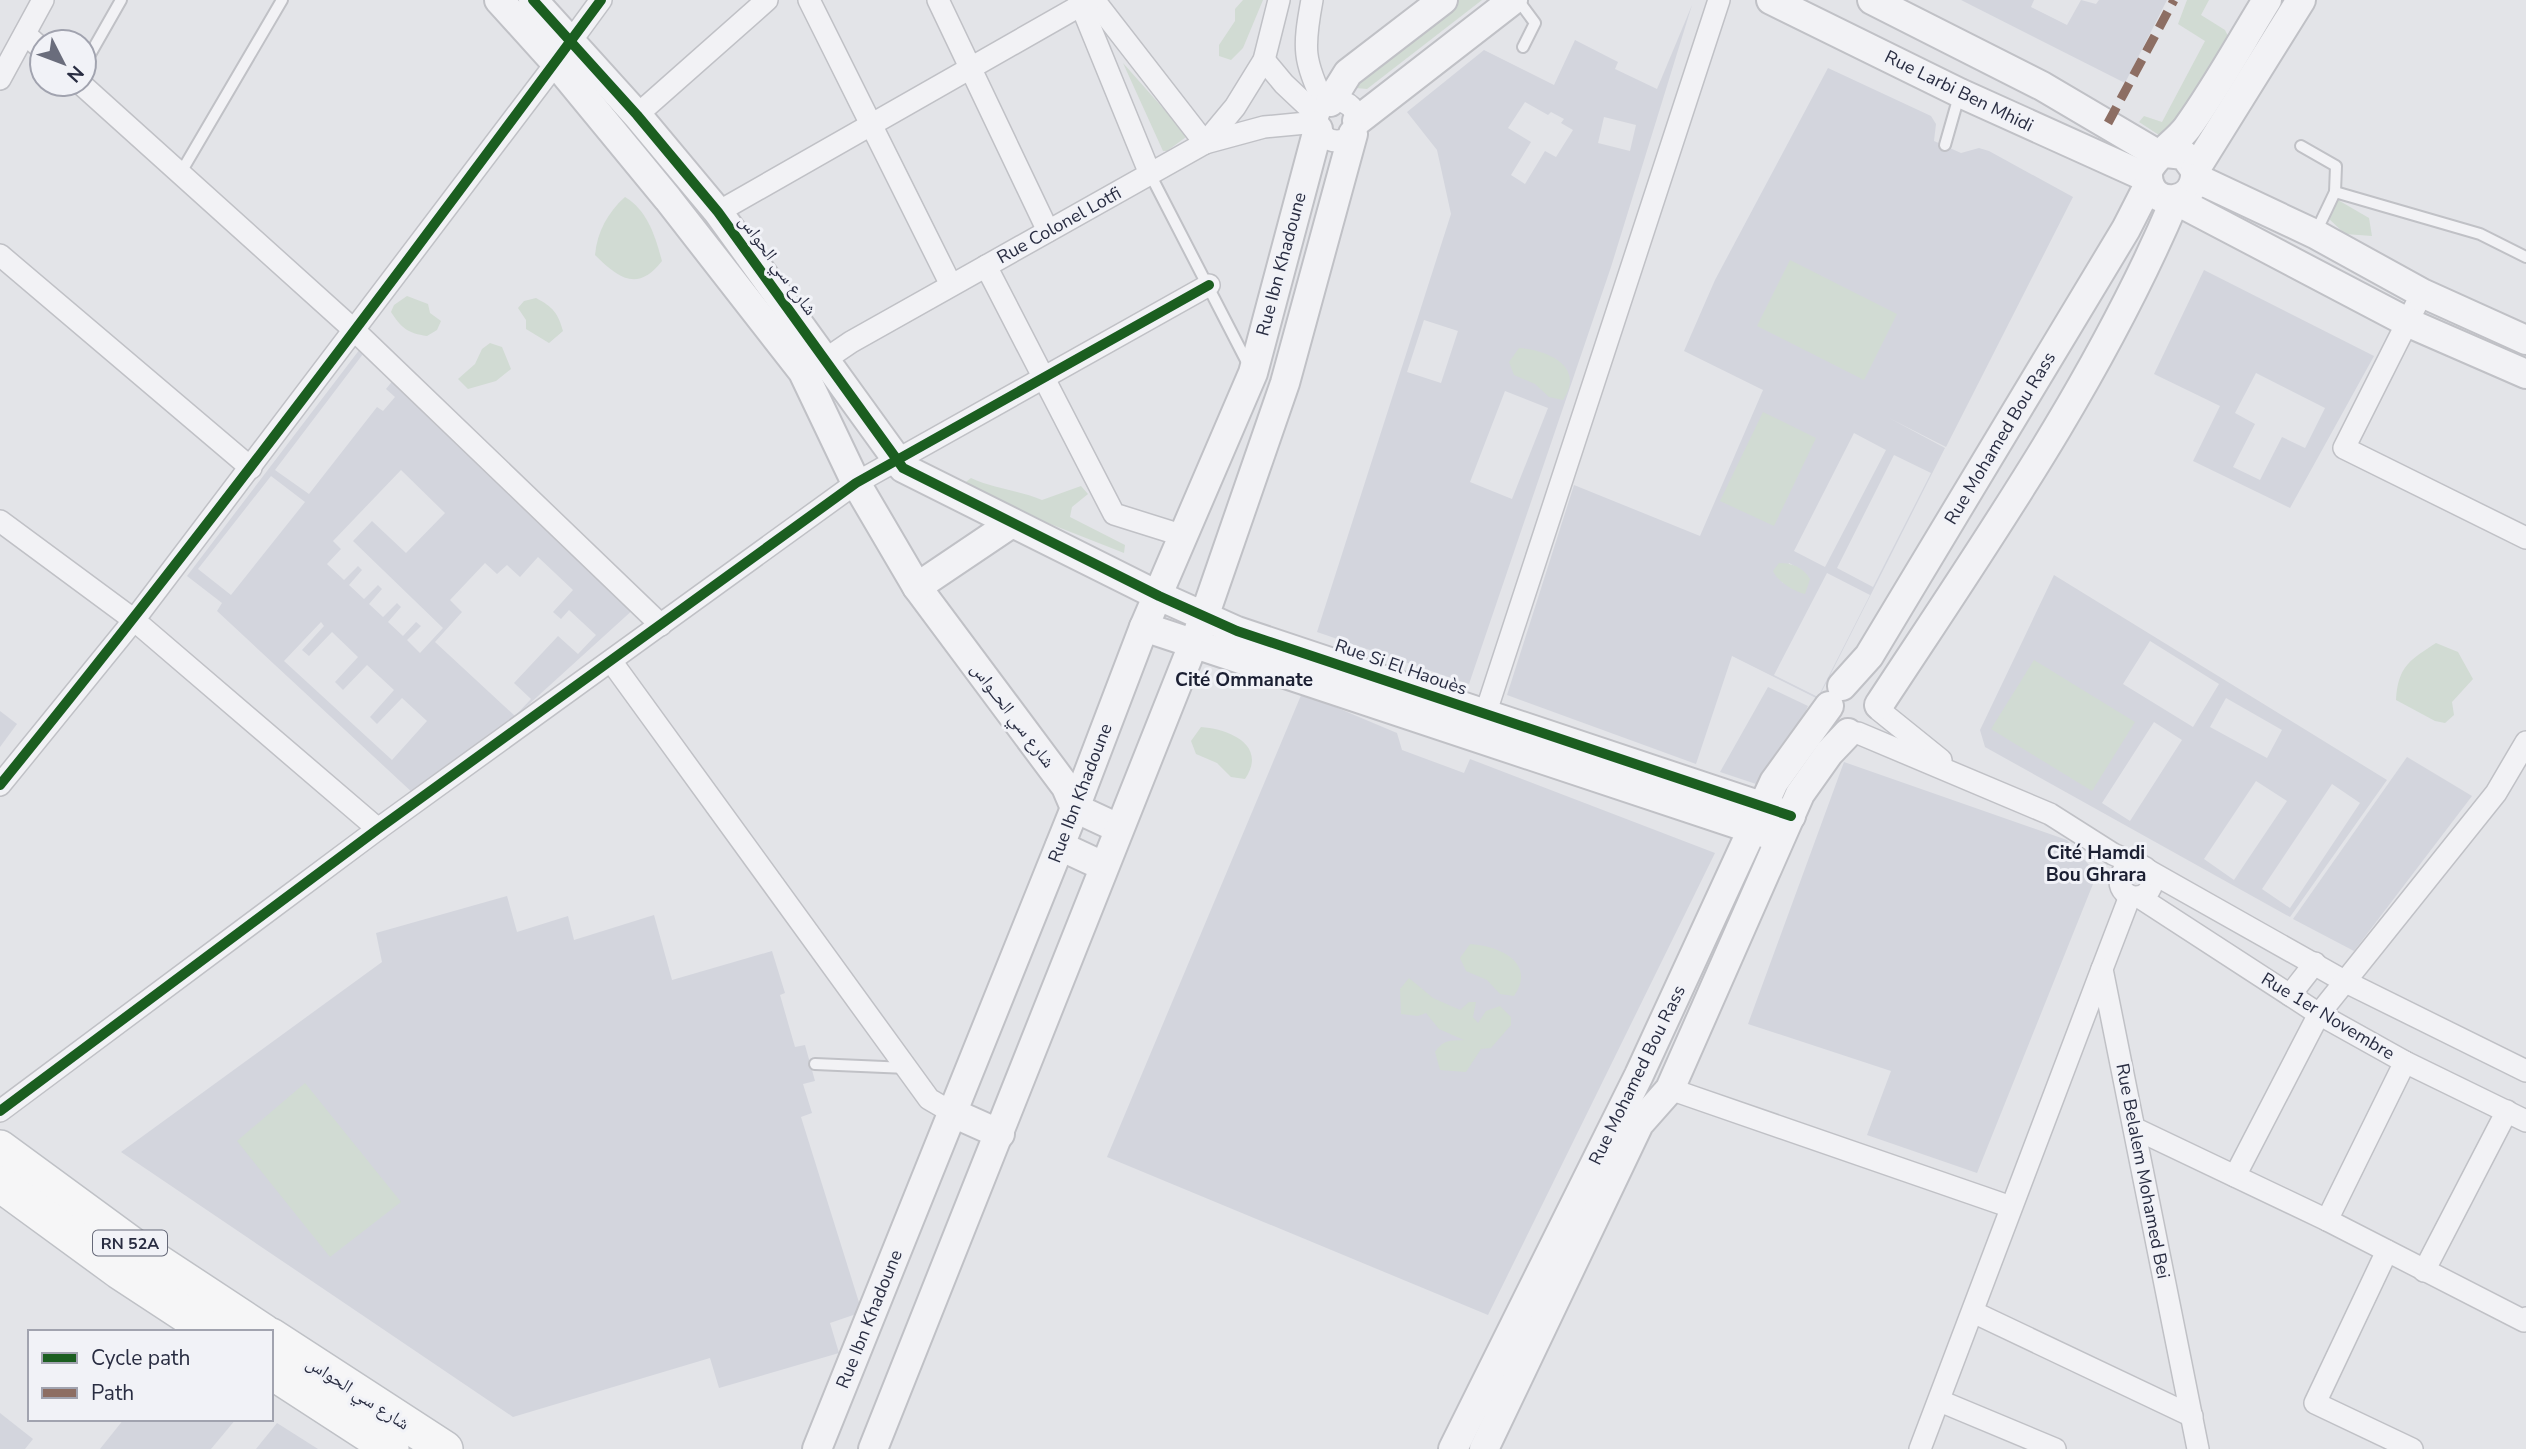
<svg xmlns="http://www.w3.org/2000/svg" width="2526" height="1449" viewBox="0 0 2526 1449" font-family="'Nunito Sans','Noto Naskh Arabic',sans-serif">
<rect width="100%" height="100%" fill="#e3e4e8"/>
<!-- built -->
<g fill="#d3d5dd" fill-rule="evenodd">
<path d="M1961,0H2034L2031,7L2067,25L2081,0L2096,4L2099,0H2167L2125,83Z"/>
<path d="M1692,5L1611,267L1469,684L1317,632L1451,214L1437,150L1407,112L1484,50L1554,85L1575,40L1618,62L1615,69L1657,89ZM1525,102L1548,115L1551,112L1564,119L1561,123L1573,130L1556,157L1545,151L1525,184L1511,175L1531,142L1508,128ZM1604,117L1636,125L1630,151L1598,143ZM1424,320L1458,331L1441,383L1407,372ZM1505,391L1548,408L1512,499L1470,482Z"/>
<path d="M1828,68L1931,116L1936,124L1934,141L1961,153L1979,148L1989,151L2073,197L1946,447L1889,418L1945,448L1818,699L1732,656L1696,764L1507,695L1574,485L1700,536L1763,390L1684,351L1715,280ZM1854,433L1886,450L1825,567L1794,551ZM1894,455L1931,473L1873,587L1837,568ZM1789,563L1798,568L1795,589L1782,582ZM1827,573L1870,595L1818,697L1774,675Z"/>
<path d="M2204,270L2374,356L2290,508L2193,461L2220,406L2154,374ZM2256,373L2325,408L2305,448L2282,437L2260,480L2233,467L2255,424L2235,413Z"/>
<path d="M360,349L403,382L636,607L516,716L415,795L217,611L222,603L187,576ZM363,354L394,379L386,389L395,397L383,411L377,407L309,494L275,470ZM401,470L445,513L406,553L372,521L353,541L443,628L420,653L407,640L421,626L416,622L403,636L388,622L401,607L397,603L383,617L369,604L382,589L378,585L364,599L349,585L362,570L358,566L344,580L327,564L341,549L333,541ZM271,476L305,502L231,595L198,569ZM538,557L573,590L553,612L561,619L569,610L596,635L578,654L558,636L514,683L531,699L515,716L435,642L462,612L450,600L485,563L497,574L507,565L520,577ZM321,622L324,626L302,650L309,656L332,632L358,657L335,682L343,690L367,665L394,690L370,717L377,724L402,698L427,721L392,760L284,661Z"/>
<path d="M2054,575L2387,780L2290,917L1985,747L1980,730ZM2150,641L2219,684L2193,727L2123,684ZM2226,698L2282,730L2267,758L2210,727ZM2154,722L2182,740L2130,821L2102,803ZM2256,781L2287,801L2234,880L2204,859ZM2332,784L2360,803L2290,908L2262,889Z"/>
<path d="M1768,687L1808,706L1803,717L1807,721L1772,778L1756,784L1720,772Z"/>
<path d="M1302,693L1397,733L1402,750L1464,773L1470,759L1715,853L1488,1315L1107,1157Z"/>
<path d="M0,711L17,724L0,747Z"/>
<path d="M2407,757L2472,796L2354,951L2293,919Z"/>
<path d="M1844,762L2067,840L2097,874L1977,1173L1867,1135L1891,1071L1748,1024Z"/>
<path d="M507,896L517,932L568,916L574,940L654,915L672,980L772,951L785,993L780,995L795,1047L805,1045L815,1081L803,1084L812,1113L801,1117L862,1312L830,1323L839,1353L719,1388L710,1358L513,1417L121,1152L382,962L376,933Z"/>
<path d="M0,1413L33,1439L25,1449H0Z"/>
<path d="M124,1419H236L211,1449H100Z"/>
<path d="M277,1423L318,1449H256Z"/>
</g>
<!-- green -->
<g fill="#d1dbd3">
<path d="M1243,0H1263L1243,48L1231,60L1219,56V45L1235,21V9Z"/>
<path d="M1458,0H1482L1367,89L1356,88L1357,75Z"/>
<path d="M2187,0H2209L2201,15L2225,30L2229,38L2177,133L2162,137L2139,122L2144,116L2162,122L2205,41L2178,24Z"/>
<path d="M1123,63L1185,133L1186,137L1167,151H1163Z"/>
<path d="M625,197C648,211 655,236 662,261C638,292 619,279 595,255C597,232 608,212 625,197Z"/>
<path d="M2338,200L2369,218L2372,236L2345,234L2326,216L2328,206Z"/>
<path d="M1790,260L1897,314L1864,380L1757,326Z"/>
<path d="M407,296L428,304L430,313L441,321L437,330L427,336C408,333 402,329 391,312L394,305Z"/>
<path d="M536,298C553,307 558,313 563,331L549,343L526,329V320L518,308L524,301Z"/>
<path d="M490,343L502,347L511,369L496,381L468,389L458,379L475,364L482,349Z"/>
<path d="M1519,348C1547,350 1586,366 1563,400L1549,397L1535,384L1514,375L1509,362Z"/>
<path d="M1763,412L1816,438L1774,526L1720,501Z"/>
<path d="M971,478C994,489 1019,490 1042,500L1081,486L1088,494L1072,507L1070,517L1125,545L1124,553L1015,510L993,496L962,485Z"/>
<path d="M1779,563C1792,563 1803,567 1810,579L1805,594C1795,592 1777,581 1773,571Z"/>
<path d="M2436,643L2458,652L2473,679L2452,702L2454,715L2445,723L2435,721L2396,700C2398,666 2410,660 2436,643Z"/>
<path d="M2034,660L2135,722L2092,791L1991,729Z"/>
<path d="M1201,727C1229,729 1268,745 1245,779L1231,777L1217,763L1196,754L1191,741Z"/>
<path d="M1470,944C1499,946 1537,962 1514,996L1500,994L1487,980L1466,971L1460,958Z"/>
<path d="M1409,978L1433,998L1460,1010L1469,1002H1476L1473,1017L1478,1023L1486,1011L1500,1006L1511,1017V1025L1491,1048L1481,1049L1466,1072L1440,1070L1435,1052C1444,1039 1450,1041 1464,1040L1439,1029L1426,1013L1418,1016L1401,1014L1400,989Z"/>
<path d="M305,1083L401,1202L330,1257L237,1141Z"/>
</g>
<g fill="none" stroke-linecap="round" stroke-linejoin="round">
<defs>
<g id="service">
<path d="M1518,0L1535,23L1523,47"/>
<path d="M84,65L121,0"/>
<path d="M1945,145L1959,96"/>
<path d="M2301,146L2336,166L2335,192L2315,234"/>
<path d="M180,174L282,0"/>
<path d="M1150,174L1250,368"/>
<path d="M2335,192L2480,234L2526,257"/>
<path d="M815,1064L907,1068"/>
</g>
<g id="minor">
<path d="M809,0L951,285"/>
<path d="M938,0L1048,231"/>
<path d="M1079,0L1150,174"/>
<path d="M1094,0L1205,143"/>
<path d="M1312,0C1303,48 1303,61 1325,105"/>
<path d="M25,34L42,49"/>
<path d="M571,41L601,0"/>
<path d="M1264,60L1284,84L1318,116"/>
<path d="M0,79L43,0"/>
<path d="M81,84L354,330L661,625"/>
<circle cx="1337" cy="121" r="20"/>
<path d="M637,115L767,0"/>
<path d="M1205,143L1264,127L1317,122"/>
<path d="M718,212L1090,0"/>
<path d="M0,255L251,468"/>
<path d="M986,266L1114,514L1184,536"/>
<path d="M2422,293L2344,448L2526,538"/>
<path d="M826,359L851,342L1205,143L1235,107L1264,60L1279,0"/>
<path d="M0,521L134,620L378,829"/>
<path d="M611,661L929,1099L953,1113"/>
<path d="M1879,710L1941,760"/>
<path d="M1481,727L1719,0"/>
<path d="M1858,733L2050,814L2113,854L2141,866"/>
<path d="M0,785L134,620L556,63"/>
<circle cx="2136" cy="881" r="16"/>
<path d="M2149,871L2344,981L2526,1071"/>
<path d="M2130,896L2102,969L2198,1449"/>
<path d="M2139,897L2319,1014L2405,1062L2526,1121"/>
<path d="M2290,995L2315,963"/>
<path d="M1670,1089L2011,1207"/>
<path d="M0,1111L378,829L856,483L1209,285"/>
<path d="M2136,1129L2327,1220L2524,1321L2526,1318"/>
<path d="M2235,1176L2319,1014L2496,793L2526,742"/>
<path d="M2327,1220L2405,1062"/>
<path d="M2387,1251L2315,1403L2412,1449"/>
<path d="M2424,1271L2507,1111"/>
<path d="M1973,1312L2192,1416"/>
<path d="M1940,1401L2055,1449"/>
<path d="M1920,1449L2102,969"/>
</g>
<g id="tertiary">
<path d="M499,0L556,63L668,199L803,372L856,483L917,587L1066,787L1075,808L1118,828"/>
<path d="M533,0L637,115L718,212L903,468L1159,596L1237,631L1791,816"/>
<path d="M1771,0L1960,93L2148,178"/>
<path d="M1872,0L2042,86L2159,155"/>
<path d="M1330,102L1348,73L1443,0"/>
<path d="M1357,121L1513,0"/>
<path d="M2166,153L2184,155L2195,170C2198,207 2149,209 2148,176C2147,161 2176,143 2187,128C2216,88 2241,42 2267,0"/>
<path d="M2195,170L2301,0"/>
<path d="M2196,178L2315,234L2422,293L2526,340"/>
<path d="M917,587L1012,523"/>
<path d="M1144,627L1770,835"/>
<path d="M1842,686L1869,656L2126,229L2149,184"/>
<path d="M1879,705C1986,542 2099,380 2175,200L2409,323L2526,374"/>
<path d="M1060,846L1103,866"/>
<path d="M953,1113L1000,1134"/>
<path d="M817,1449L1075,808L1144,627L1253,373L1318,129"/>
<path d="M873,1449L1204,617L1285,383L1353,134"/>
<path d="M1453,1449L1639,1075L1774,782L1829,706"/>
<path d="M1484,1449L1639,1124L1670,1089L1800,794L1829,753L1848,733"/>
</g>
<g id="primary">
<path d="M0,1148L135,1247L264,1332"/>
<path d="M0,1184L119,1271L212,1332"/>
<path d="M271,1336L445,1449"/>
<path d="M271,1371L391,1449"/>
</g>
</defs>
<!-- service casing -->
<use href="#service" stroke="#c0c1c6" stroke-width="14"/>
<!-- minor casing -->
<use href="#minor" stroke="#c0c1c6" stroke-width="24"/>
<!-- tertiary casing -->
<use href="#tertiary" stroke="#c0c1c6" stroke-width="32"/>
<!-- primary casing -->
<use href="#primary" stroke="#bfc1c6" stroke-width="38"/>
<!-- service -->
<use href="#service" stroke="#f2f2f5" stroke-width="10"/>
<!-- minor -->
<use href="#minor" stroke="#f2f2f5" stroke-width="21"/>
<!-- tertiary -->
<use href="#tertiary" stroke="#f2f2f5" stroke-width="28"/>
<!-- primary -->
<use href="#primary" stroke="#f6f6f7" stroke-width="35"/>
<!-- quiet -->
<path stroke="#8d6e63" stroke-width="9" stroke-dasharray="18 9" stroke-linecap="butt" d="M2108,123L2174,0"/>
<defs>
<g id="cycleway">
<path d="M533,0L637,115L718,212L903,468L1159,596L1237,631L1791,816"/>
<path d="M0,785C208,529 405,265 601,0"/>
<path d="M0,1111L378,829L856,483L1209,285"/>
</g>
</defs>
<!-- cycleway casing -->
<use href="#cycleway" stroke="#f1f2f7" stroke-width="15"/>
<!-- cycleway -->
<use href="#cycleway" stroke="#1b5e20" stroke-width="10"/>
</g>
<g text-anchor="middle" stroke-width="6" stroke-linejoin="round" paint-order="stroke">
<!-- shield labels -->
<rect fill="#f1f2f7" stroke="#656878" stroke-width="2" x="93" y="1230.5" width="74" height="25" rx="5"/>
<g font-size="16" font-weight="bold" fill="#292d42">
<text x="130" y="1249">RN 52A</text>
</g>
<!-- street labels -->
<g font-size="18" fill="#292d42" stroke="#f1f2f7">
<text transform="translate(1959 91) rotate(26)" y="6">Rue Larbi Ben Mhidi</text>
<text transform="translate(1059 225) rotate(-29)" y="6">Rue Colonel Lotfi</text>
<text transform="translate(1281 264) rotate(-75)" y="6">Rue Ibn Khadoune</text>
<text transform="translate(778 265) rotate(54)" y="6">شارع سي الحواس</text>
<text transform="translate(2000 438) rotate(-59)" y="6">Rue Mohamed Bou Rass</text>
<text transform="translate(1401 667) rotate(19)" y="6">Rue Si El Haouès</text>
<text transform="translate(1013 715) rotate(53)" y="6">شارع سي الحــواس</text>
<text transform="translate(1080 793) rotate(-69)" y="6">Rue Ibn Khadoune</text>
<text transform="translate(2328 1016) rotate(31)" y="6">Rue 1er Novembre</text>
<text transform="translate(1637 1075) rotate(-64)" y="6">Rue Mohamed Bou Rass</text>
<text transform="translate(2143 1171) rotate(79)" y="6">Rue Belalem Mohamed Bei</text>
<text transform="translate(869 1319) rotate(-68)" y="6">Rue Ibn Khadoune</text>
<text transform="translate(358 1393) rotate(33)" y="6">شارع سي الحواس</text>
</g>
<!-- neighbourhood labels -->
<g font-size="19" font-weight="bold" fill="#1b1f32" stroke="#f1f2f7">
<text x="1244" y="686">Cité Ommanate</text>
<text x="2096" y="859">Cité Hamdi<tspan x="2096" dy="22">Bou Ghrara</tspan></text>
</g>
</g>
<!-- legend -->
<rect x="28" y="1330" width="245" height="91" fill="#f1f2f7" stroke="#a1a3af" stroke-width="2"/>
<rect x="42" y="1353" width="35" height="10" fill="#1b5e20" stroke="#a1a3af" stroke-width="2"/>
<text x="91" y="1365" font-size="21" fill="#292d42">Cycle path</text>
<rect x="42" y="1388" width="35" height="10" fill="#8d6e63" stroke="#a1a3af" stroke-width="2"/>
<text x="91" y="1400" font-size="21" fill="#292d42">Path</text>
<!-- north arrow -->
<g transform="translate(63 63) rotate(132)"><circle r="33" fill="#f1f2f7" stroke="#a1a3af" stroke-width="2"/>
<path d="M0-5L12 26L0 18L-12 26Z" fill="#6a6d7c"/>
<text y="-10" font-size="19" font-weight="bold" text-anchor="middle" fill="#292d42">N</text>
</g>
</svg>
